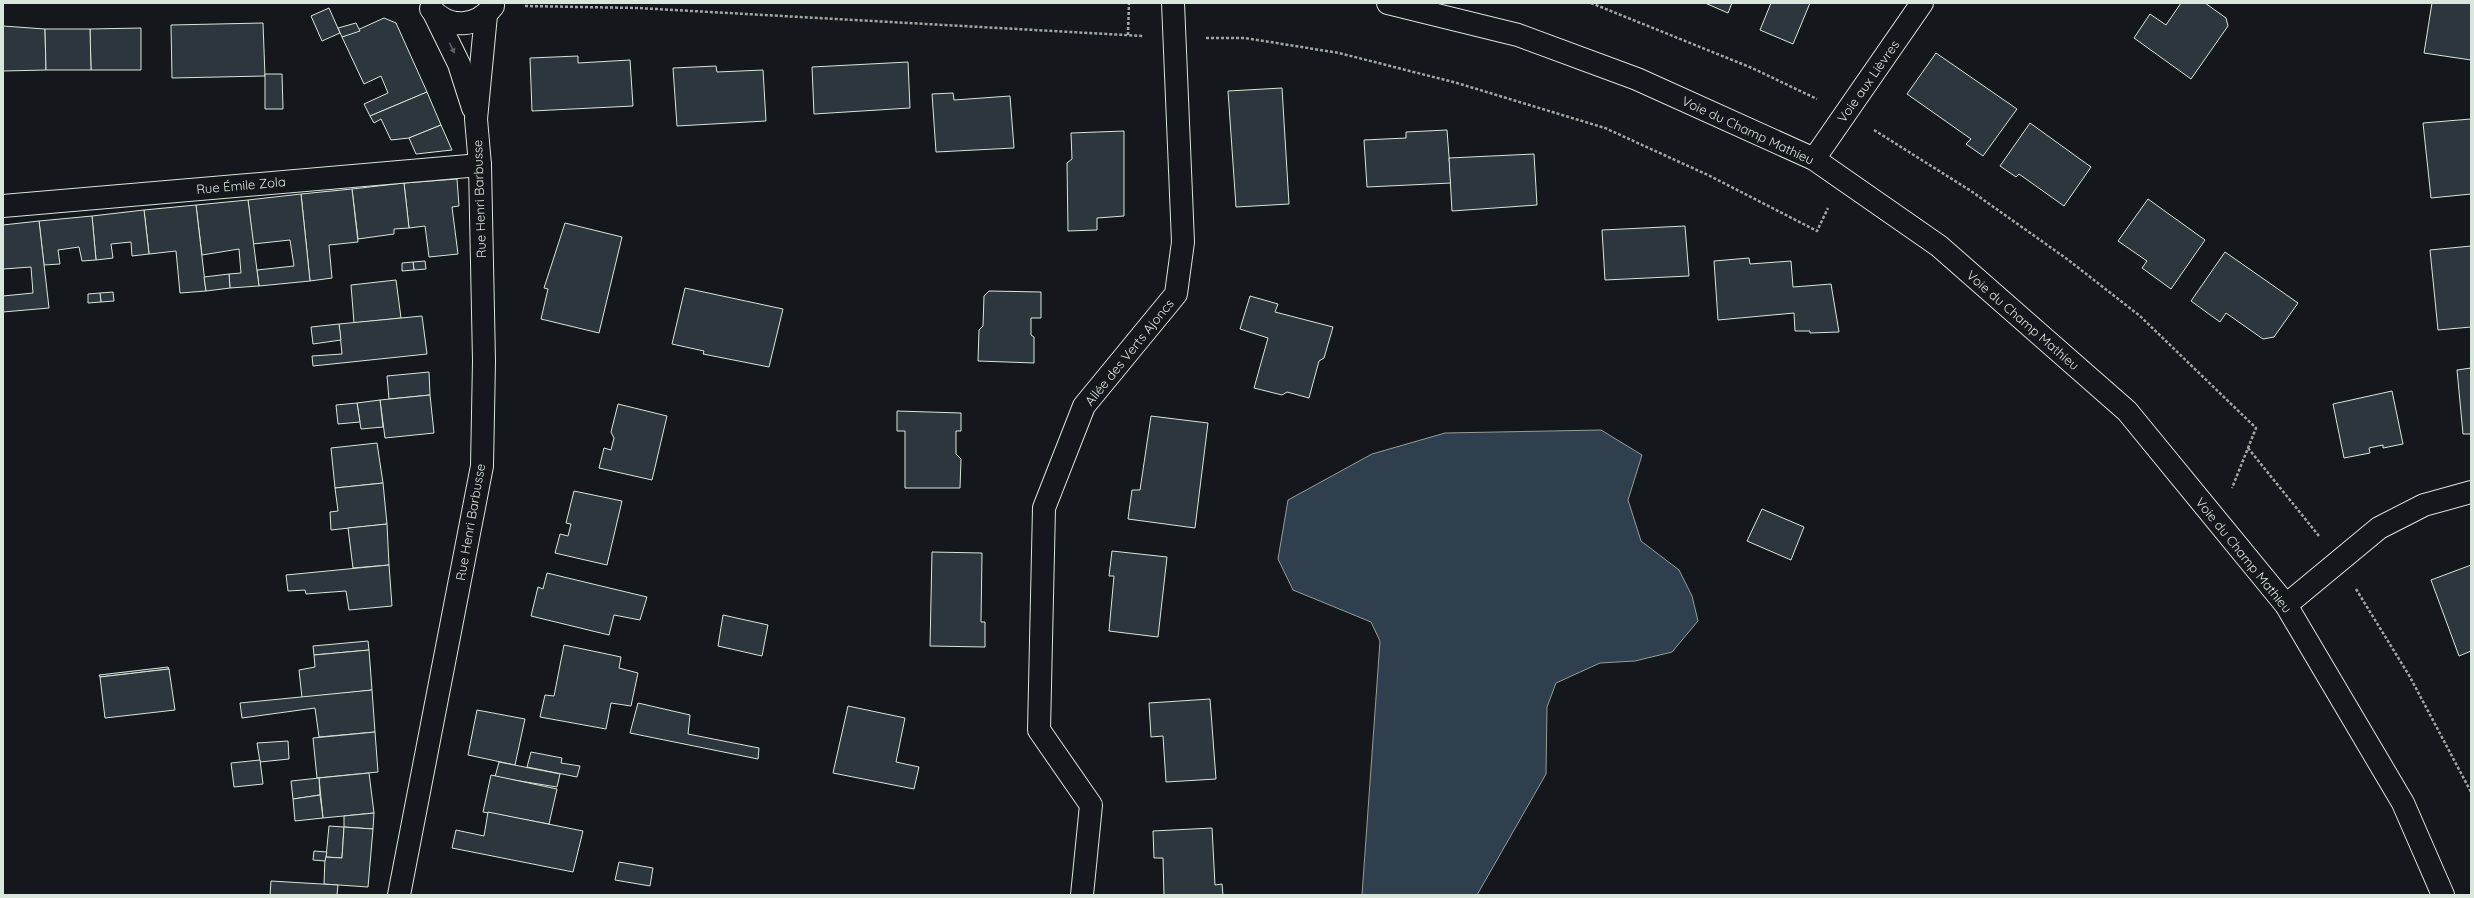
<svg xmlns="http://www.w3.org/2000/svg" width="2474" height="898" viewBox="0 0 2474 898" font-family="Quicksand,sans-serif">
<rect width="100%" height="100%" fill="#14181c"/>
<!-- water -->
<path fill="#2f3f4d" stroke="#939e99" d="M1601,430L1642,455L1628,500L1641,541L1679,570L1692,596L1698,621L1672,652L1635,661L1600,663L1556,683L1547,707L1546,774L1477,895H1362L1380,641L1371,622L1293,590L1278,559L1288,500L1372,454L1445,433Z"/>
<!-- building -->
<g fill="#2c363c" stroke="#d8e6dc">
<path d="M1705,3H1732L1728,13Z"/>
<path d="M1771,3H1810L1793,44L1760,30Z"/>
<path d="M2181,3H2205L2226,18L2228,26L2191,79L2134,38L2150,14L2166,25Z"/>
<path d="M2432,3H2471V60L2424,53Z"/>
<path d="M329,8L340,33L322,41L311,16Z"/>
<path d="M384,18L396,23L427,92L370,116L364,104L388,93L381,76L364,84L342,37Z"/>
<path d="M263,23L265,76L172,78L171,25Z"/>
<path d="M356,23L360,31L342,37L338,28Z"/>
<path d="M3,26L45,29L46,70L3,71Z"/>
<path d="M141,28V70H91L90,29Z"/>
<path d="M45,29H90L91,70H46Z"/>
<path d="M1936,53L2017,109L1983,156L1966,144L1971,139L1907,94Z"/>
<path d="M578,56V63L630,60L633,106L532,111L530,58Z"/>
<path d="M908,62L910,108L814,114L812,67Z"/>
<path d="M716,66L717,72L763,70L766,121L677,126L673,68Z"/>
<path d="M265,74H282L283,109H265Z"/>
<path d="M1282,88L1289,204L1236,207L1228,91Z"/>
<path d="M427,92L441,125L409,138L391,140L381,119L374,123L370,116Z"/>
<path d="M953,93L954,100L1010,96L1014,148L936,152L932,94Z"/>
<path d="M2471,119V194L2431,198L2423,123Z"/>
<path d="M2030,123L2091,167L2064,206L2019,174L2016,177L2000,166Z"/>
<path d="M441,125L452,150L416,154L409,138Z"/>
<path d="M1447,130L1451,183L1367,187L1364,140L1406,138V132Z"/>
<path d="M1124,131V216L1097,218V230L1068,231L1067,163L1072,159L1071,133Z"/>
<path d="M1534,154L1537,205L1452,211L1449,158Z"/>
<path d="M457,179L459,206L452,207L458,254L429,257L425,226L409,228L404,183Z"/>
<path d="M404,183L409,228L394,229V234L358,239L352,189Z"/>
<path d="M352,189L358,242L329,245L332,278L310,281L301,194Z"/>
<path d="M301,194L310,281L259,286L257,270L294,266L290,240L253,244L248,200Z"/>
<path d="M2148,199L2205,240L2171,289L2142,268L2147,261L2118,241Z"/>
<path d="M248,200L259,286L230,288L229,274L241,273L239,249L202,255L196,205Z"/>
<path d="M196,205L206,291L180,293L176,251L149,254L144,210Z"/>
<path d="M144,210L149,254L132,256L131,242L111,244L113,258L96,260L92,216Z"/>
<path d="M92,216L96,260L82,261L79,247L58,250L60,264L44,265L39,221Z"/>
<path d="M39,221L49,308L3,312V296L33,293L31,267L3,269V225Z"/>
<path d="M565,223L622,237L599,333L541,319L548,289L544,288Z"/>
<path d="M1685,226L1689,276L1605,280L1602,230Z"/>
<path d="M2471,246V327L2438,330L2430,250Z"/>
<path d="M2225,252L2298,303L2274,337L2263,339L2226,313L2220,322L2191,301Z"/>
<path d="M1749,258L1750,264L1791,261L1793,287L1831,284L1839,332L1810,333V331H1795L1794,313L1718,320L1714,261Z"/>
<path d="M425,261L426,269L414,270L413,262Z"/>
<path d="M413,262L414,270L402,271V263Z"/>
<path d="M229,274L230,288L206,291L204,277Z"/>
<path d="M396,280L401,318L354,323L351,285Z"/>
<path d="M685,288L783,309L769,367L703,354L704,351L672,344Z"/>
<path d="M989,291L1041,292V318H1031V335L1034,337V363L978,361L979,330L983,326L984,296Z"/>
<path d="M113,292L114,301L101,302L100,293Z"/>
<path d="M100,293L101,302L88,303V294Z"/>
<path d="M1250,296L1278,304L1275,312L1333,327L1324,358L1319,361L1309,398L1287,392L1282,395L1254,388L1268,338L1240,329Z"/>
<path d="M422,316L427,354L313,366L312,356L342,354L339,324Z"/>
<path d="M339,324L341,340L313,344L311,327Z"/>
<path d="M2471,368V434H2463L2457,370Z"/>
<path d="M429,372L430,395L389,399L387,376Z"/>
<path d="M2392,391L2403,444L2383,448V445L2369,448L2370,453L2344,458L2333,404Z"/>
<path d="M430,395L434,433L385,438L380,400Z"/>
<path d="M380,400L383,427L361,429L357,403Z"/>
<path d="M357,403L360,422L338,424L336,405Z"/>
<path d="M618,404L667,416L652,480L599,468L604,448L611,450L614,438L611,432Z"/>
<path d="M897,411L961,413V431H956V454L961,459L960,488H905V431H897Z"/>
<path d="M1151,416L1208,423L1195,528L1128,519L1132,490H1140Z"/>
<path d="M377,443L383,483L335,488L331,448Z"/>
<path d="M383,483L387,524L331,530L330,512L338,511L335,488Z"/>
<path d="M574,491L622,501L607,565L555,553L560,534L568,536L571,524L566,523Z"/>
<path d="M1762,509L1804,527L1791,560L1747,541Z"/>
<path d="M387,524L389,565L353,568L348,528Z"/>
<path d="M1112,551L1167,557L1158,637L1109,631L1114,576H1109Z"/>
<path d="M932,552L982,553L981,622H985V647L930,646Z"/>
<path d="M389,565L392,606L349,610L346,591L306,594L305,590L288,591L286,575Z"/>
<path d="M2471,565V651L2459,656L2431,580Z"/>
<path d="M547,573L647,597L640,620L614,615L609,635L531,616L538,587L543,589Z"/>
<path d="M723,615L768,625L762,656L718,646Z"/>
<path d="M368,641L369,650L314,655L313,646Z"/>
<path d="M564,645L621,657L619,668L638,673L631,706L611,703L606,729L540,717L545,695L554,696Z"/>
<path d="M369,650L372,690L302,698L299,670L315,667L314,655Z"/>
<path d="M168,667L169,669L100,677L99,675Z"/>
<path d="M169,669L175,710L105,718L100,677Z"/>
<path d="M372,690L375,732L319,737L315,708L242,718L240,703Z"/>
<path d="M1210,699L1216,779L1166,782L1163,736L1151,737L1149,703Z"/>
<path d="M638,703L690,715L688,734L759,748L758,759L630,733Z"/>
<path d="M848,706L905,718L896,762L919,767L914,789L833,773Z"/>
<path d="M477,710L525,719L515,765L468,755Z"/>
<path d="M375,732L378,772L317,778L313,738Z"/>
<path d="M288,741L289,759L260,762L257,743Z"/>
<path d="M531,752L562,758L561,763L580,766L577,777L527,767Z"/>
<path d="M260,760L263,784L234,787L231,763Z"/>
<path d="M499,762L560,774L557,787L495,777Z"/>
<path d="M369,773L374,813L323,818L319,778Z"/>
<path d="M491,775L557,789L549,824L483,812Z"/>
<path d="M319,778L320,795L293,799L291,781Z"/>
<path d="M320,795L323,818L295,821L293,799Z"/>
<path d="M488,812L583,831L573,872L452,848L456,830L484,836Z"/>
<path d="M374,813L373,829L344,827V816Z"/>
<path d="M329,826L344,827L342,858L326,857Z"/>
<path d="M344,827L373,829L368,887L324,884L325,857L342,858Z"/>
<path d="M1212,828L1215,885L1222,884L1223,895H1164L1163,858H1154L1153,831Z"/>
<path d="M314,851L327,852L325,861L313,860Z"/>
<path d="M619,862L653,868L650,886L615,880Z"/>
<path d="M271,881L338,885L337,895H270Z"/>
</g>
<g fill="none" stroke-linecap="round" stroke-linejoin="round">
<defs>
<g id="street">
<path d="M1388,3L1518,35L1637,79L1814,159L1939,246L2127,411L2286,605L2403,803L2443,895"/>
<path d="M1814,159L1922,3"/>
<path d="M3,206L480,165"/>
<path d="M2286,605L2379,528L2424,505L2471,492"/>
<path d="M1082,895L1091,805L1039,730L1044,508L1084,406L1176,294L1183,242L1173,3"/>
</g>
<g id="secondary">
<path d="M431,9C450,30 477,27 493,6"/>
<path d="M434,13L459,64L473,108"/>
<path d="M399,895L482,466L484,361L480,165L476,119L486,15"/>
</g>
</defs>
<!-- street casing -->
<use href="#street" stroke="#d8e6dc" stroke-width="24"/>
<!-- secondary casing -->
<use href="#secondary" stroke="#d8e6dc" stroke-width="24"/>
<!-- path -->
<g stroke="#9da8a2" stroke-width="2.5" stroke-dasharray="3 2" stroke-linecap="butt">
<path d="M1591,3L1752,68L1817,99"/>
<path d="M525,6L638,8L1143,36"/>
<path d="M1128,35L1129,3"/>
<path d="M1206,38H1245L1339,53L1457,83L1605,128L1710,176L1817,231L1828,208"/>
<path d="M1874,130L1971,191L2067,259L2140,316L2256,428L2232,488"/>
<path d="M2248,448L2319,536"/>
<path d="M2356,589L2410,677L2471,792"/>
</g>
<!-- street -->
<use href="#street" stroke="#14181c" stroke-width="22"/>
<!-- secondary -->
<use href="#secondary" stroke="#14181c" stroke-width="22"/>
</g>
<!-- one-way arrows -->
<defs><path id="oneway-solid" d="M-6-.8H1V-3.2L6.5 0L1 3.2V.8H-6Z"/></defs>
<use fill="#59605f" href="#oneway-solid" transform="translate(452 48) rotate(64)"/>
<g text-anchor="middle" stroke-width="3" stroke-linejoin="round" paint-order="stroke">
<!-- street labels -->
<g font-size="13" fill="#d8e6dc" stroke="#14181c">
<text transform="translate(1868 81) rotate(-55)" y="5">Voie aux Lièvres</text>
<text transform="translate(1748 130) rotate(25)" y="5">Voie du Champ Mathieu</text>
<text transform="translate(241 185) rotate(-5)" y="5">Rue Émile Zola</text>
<text transform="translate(479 199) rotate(-92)" y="5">Rue Henri Barbusse</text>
<text transform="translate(2023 320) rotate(41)" y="5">Voie du Champ Mathieu</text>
<text transform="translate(1129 352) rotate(-51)" y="5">Allée des Verts Ajoncs</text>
<text transform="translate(470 522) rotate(-80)" y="5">Rue Henri Barbusse</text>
<text transform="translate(2244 555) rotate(51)" y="5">Voie du Champ Mathieu</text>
</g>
</g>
<!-- border -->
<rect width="2474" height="898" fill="none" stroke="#d8e6dc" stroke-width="8"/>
</svg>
